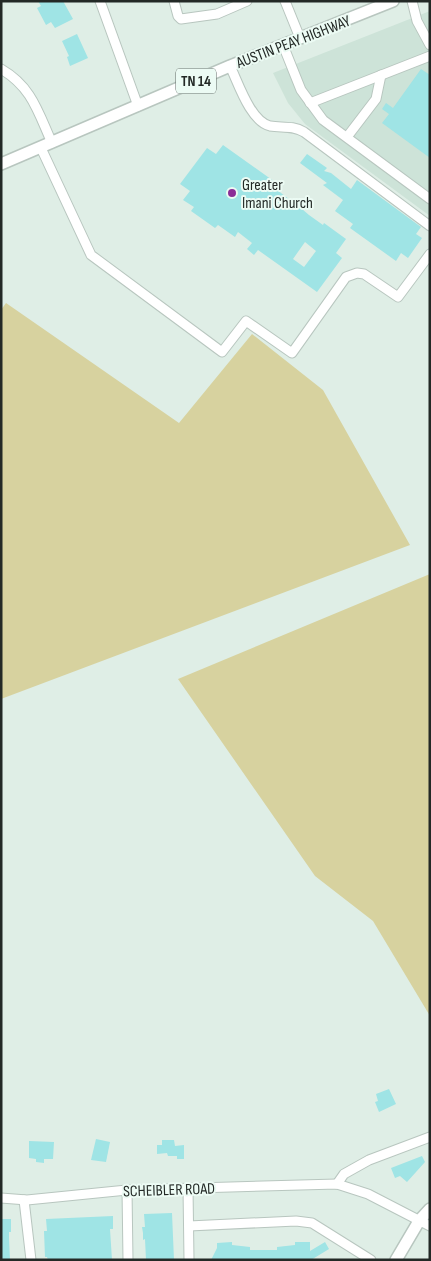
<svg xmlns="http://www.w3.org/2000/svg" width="431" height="1261" viewBox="0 0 431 1261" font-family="'Sofia Sans Condensed',sans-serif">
<rect width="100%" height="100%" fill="#dfeee6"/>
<!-- built -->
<path fill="#cde3d8" d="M430,11V216L305,124L288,103L273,73Z"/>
<!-- green -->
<g fill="#d7d29f">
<path d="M6,303L179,423L252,334L323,390L410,545L1,699V310Z"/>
<path d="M430,574V1016L373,921L315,876L178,679Z"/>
</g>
<!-- building -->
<g fill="#9fe4e5" fill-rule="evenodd">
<path d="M38,1H63L73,19L55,28L51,22L46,25L37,8L41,6Z"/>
<path d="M77,34L88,58L70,66L67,57L69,56L62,41Z"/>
<path d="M421,69L430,75V158L382,123L389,114L382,109L386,103L393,108Z"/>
<path d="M223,145L275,182L272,186L294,203L297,199L305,205L302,209L309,215L323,225L324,223L346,239L336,253L342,258L317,292L258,250L254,255L247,249L252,243L238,232L235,237L218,225L215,228L191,211L194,207L183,200L190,191L180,184L207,148L216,154ZM305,242L316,251L304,267L293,259Z"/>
<path d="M307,154L327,168L324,171L331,173L351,189L357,180L421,227L416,234L422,238L408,258L401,253L396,261L350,228L353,224L335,211L343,200L323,185L327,183L300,163Z"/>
<path d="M389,1089L396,1104L379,1112L375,1102L378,1101L376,1094Z"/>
<path d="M96,1139L110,1142L106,1162L91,1160Z"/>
<path d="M162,1140H174L175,1146L184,1145V1159H177V1156H168L167,1153L157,1154V1145H162Z"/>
<path d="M29,1141L54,1142L53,1159H44V1163L36,1162V1159L29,1158Z"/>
<path d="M422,1156L425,1162L407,1182L400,1176L395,1178L391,1168Z"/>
<path d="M172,1213L174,1260H146L145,1239L143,1240V1233L142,1227H145L144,1214Z"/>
<path d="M113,1216V1229H110L112,1260H48L47,1257H45L44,1231H47L46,1219Z"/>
<path d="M1,1219H11V1232H9V1238L10,1260H1Z"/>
<path d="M232,1242V1245L250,1247V1250H277V1247L295,1245V1242H310V1251L325,1242L329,1249L311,1260H211L217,1248V1243Z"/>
</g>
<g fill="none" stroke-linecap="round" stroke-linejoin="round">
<defs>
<g id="minor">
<path d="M100,1L138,106"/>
<path d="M174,1L178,16L181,19L217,14L247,1"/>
<path d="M285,1L300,38"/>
<path d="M412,1L417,21L430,45"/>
<path d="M283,45L301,90L323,120L430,199"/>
<path d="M230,66C238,82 250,121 270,126C282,128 292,125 304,132L430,226"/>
<path d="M1,69C32,87 38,112 52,143"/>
<path d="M310,103L430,56"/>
<path d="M347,137L376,99L381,75"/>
<path d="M41,148L91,255L222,352L246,321L292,353L346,277L357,273L364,274L398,297L430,254"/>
<path d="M337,1184L344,1174L369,1160L430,1137"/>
<path d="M188,1188L189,1260"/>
<path d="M127,1190L128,1260"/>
<path d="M1,1198L27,1200L127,1190L337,1184L368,1194L430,1226"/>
<path d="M24,1200L31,1260"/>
<path d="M189,1226L296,1221L312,1223L371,1260"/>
</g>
<g id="major">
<path d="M1,164L230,66L393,1"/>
<path d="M396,1260L419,1221L430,1209"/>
</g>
</defs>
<!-- minor casing -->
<use href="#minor" stroke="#b8c6bf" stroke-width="11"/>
<!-- major casing -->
<use href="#major" stroke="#b8c6bf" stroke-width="14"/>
<!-- minor -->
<use href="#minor" stroke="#fff" stroke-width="9"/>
<!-- major -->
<use href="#major" stroke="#fff" stroke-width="11"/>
</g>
<!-- markers -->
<circle fill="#8b2d97" stroke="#ecfbf4" stroke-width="2" cx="232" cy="193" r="5"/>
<g text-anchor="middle" stroke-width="4" stroke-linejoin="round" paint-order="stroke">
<!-- shield labels -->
<rect fill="#ecfbf4" stroke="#5f6864" stroke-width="1" x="176" y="68.5" width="40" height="25" rx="4"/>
<g font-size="15" font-weight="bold" fill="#232926">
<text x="196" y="86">TN 14</text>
</g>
<!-- street labels -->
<g font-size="16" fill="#232926" stroke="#ecfbf4">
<text transform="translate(293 41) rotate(-21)" y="6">AUSTIN PEAY HIGHWAY</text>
<text transform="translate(169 1189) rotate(-2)" y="6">SCHEIBLER ROAD</text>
</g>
<!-- poi labels -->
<g font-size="16" fill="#232926" stroke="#ecfbf4" text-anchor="start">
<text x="242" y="190">Greater<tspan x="242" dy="18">Imani Church</tspan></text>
</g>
</g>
<!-- border -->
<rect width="431" height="1261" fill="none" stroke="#232926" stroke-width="5"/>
</svg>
